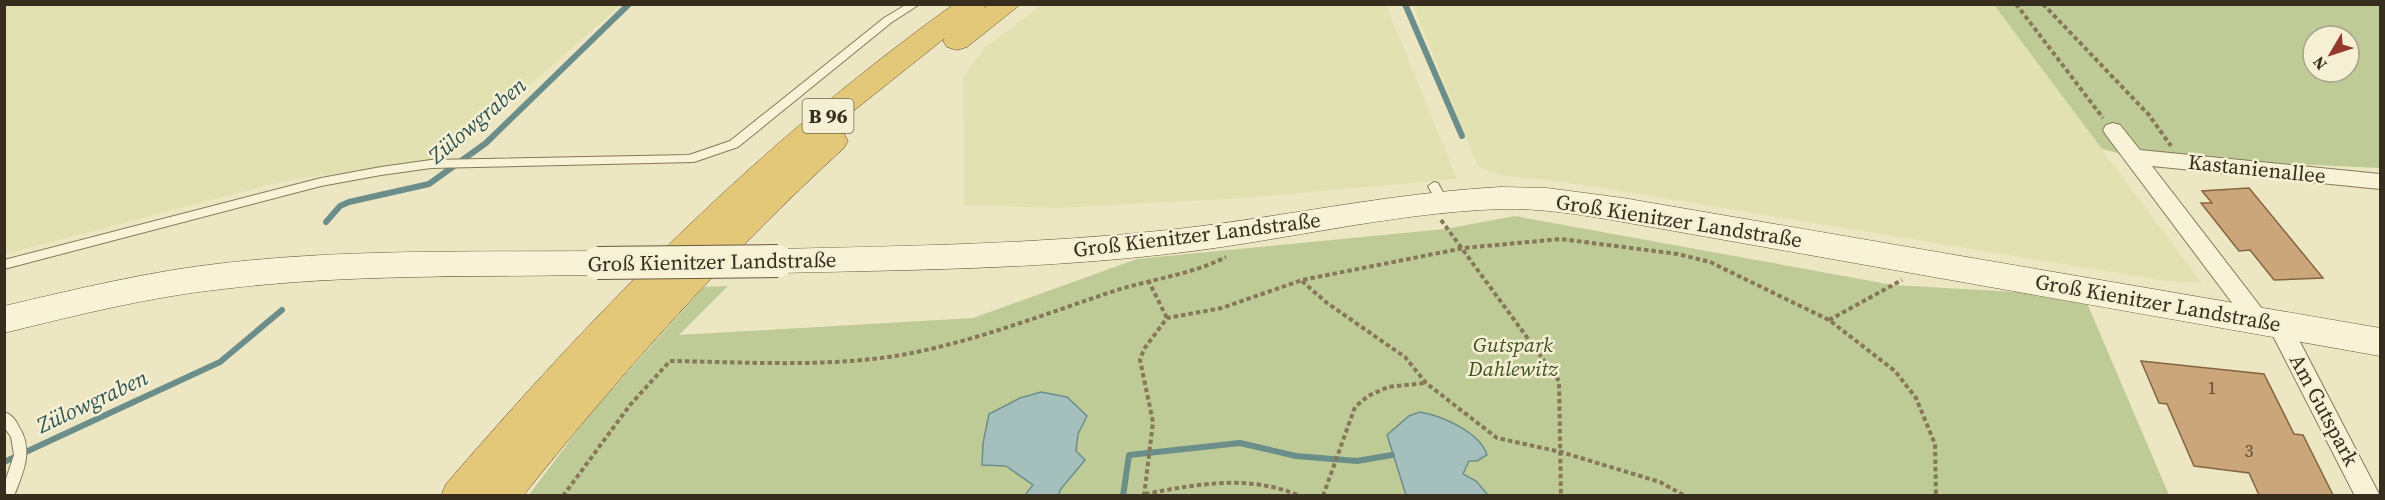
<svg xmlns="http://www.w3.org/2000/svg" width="2385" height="500" viewBox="0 0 2385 500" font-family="'Source Serif 4',serif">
<rect width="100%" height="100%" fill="#ede6c3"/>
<!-- farmland -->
<g fill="#e2e1b1">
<path d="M1043,4L1386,5L1457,179L1246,198L1057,208L964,205L963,78L983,49Z"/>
<path d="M4,5H621L446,159L288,180L5,254Z"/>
<path d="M1413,5H1994L2202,283L2166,281L1578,184L1499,175L1478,167Z"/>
</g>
<!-- green -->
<g fill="#becb97" fill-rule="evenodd">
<path d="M1994,5H2380V168L2134,157L2102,149ZM2313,36H2349V72H2313Z"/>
<path d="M1515,216L1893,285L2084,296L2169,495L528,496L590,414L704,287L728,286L679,335L973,318L1137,259L1445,229Z"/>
</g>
<!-- water -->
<g fill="#a5c0bc" stroke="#6c8e8a" stroke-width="1.5">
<path d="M1041,392L1067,397L1087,416L1078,434L1076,451L1085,460L1060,490L1059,495H1025L1033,485L1006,466L982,465L983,443L989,414L1020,398Z"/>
<path d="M1420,412C1442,416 1480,432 1487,455L1477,461H1469L1463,474L1476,481L1488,495H1406L1387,435L1409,416Z"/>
</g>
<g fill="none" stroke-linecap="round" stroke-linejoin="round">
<!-- stream -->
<g stroke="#6c8e8a" stroke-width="6">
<path d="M1405,4L1462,136"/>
<path d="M326,222L340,206L349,202L429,184L486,143L629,4"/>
<path d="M4,462L220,362L282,310"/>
<path d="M1123,496L1129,455L1240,443L1296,456L1357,461L1392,455"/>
</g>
</g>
<!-- building -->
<g fill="#caa67a" stroke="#856541" stroke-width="1.5">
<path d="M2249,188L2323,278L2274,280L2250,250L2239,251L2201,203H2212L2202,191Z"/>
<path d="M2141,361L2264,374L2294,434L2303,435L2333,495H2259L2249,473L2194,466L2167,404L2159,403Z"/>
</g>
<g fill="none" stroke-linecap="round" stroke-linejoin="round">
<defs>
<g id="service">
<path d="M907,4H920L892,22L738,147L694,162L431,168L381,175L321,186L4,269V260L321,178L381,167L431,160L689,155L730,141L884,18Z"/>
<path d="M1434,182L1438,183L1448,202L1446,205H1438L1428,186Z"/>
<path d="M4,412C11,414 15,419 18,425C34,449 24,471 14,496H4V485L14,455L11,437L4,427Z"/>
</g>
<path id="minor" d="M2113,123L2120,125L2140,150L2380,174V189L2152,166L2270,319L2279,315L2287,317L2380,496H2355L2268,326L2259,330L2251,328L2106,135L2103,130L2106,125Z"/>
<g id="secondary">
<path d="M1501,187L1547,188L1623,198L2380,328V356L1623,222C1583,215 1542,208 1501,209C1389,213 1279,242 1168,254C1039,269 908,270 778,273L766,270L761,261L766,252L778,249C908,246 1039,244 1168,230C1279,218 1389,193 1501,187Z"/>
<path d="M597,251L609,254L614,263L609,272L597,275C473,277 347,274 223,289C149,297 77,315 4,333V306C77,289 150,271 224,263C347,249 473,252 597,251Z"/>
</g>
<path id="trunk" d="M954,4H986L984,8L989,4H1021L967,47L957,50L947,47L943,41L945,38L827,132L833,131L844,134L848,141L844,148C727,255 622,372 523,496H441L446,484C603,302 758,145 954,4Z"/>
</defs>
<!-- service casing -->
<use href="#service" stroke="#87785a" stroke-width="2"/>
<!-- minor casing -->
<use href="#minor" stroke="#87785a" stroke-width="2"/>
<!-- secondary casing -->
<use href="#secondary" stroke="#69593e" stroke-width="1"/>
<!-- trunk casing -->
<use href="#trunk" stroke="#55452f" stroke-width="1"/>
<!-- path -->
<g stroke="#87785a" stroke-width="4" stroke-dasharray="4.5 3" stroke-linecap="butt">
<path d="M2016,4L2103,118"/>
<path d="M2043,4L2149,115L2171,146"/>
<path d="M1441,220L1559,381L1561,496"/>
<path d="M1148,280L1167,318"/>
<path d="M1302,281L1327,303L1405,357L1426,383L1497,438L1561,452L1660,482L1685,496"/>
<path d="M1829,320L1902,280"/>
<path d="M1145,494C1198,484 1249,474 1300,496"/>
<path d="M563,496L630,405L670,361C748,362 830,368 907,354C979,340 1048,313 1117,290C1153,279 1193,274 1226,257"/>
<path d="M1144,496L1153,422L1140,360L1144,349L1167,318L1222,308L1302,280L1464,248L1561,239L1678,254L1710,262L1829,320L1895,371L1916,398L1935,444L1936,496"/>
<path d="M1323,496L1355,407L1368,396L1388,387L1425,383"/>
</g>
<!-- service -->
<use href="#service" fill="#f8f2d6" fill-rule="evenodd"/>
<!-- minor -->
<use href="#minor" fill="#f8f2d6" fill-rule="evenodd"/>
<!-- secondary -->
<use href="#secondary" fill="#f8f2d6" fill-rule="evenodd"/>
<!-- trunk -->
<use href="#trunk" fill="#e4c879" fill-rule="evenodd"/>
<defs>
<path id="secondary-bridge" d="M597,263L778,261"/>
</defs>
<!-- secondary-bridge casing -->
<use href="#secondary-bridge" stroke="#69593e" stroke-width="34" stroke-linecap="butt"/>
<!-- secondary-bridge -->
<use href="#secondary-bridge" stroke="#f8f2d6" stroke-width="32"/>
</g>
<g text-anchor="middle" stroke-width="5" stroke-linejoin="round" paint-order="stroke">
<!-- number labels -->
<g font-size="18" fill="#5c4b35">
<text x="2212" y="394">1</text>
<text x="2249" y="457">3</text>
</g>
<!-- shield labels -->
<rect fill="#f5efd3" stroke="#706754" stroke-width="1.5" x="802.5" y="99" width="51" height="34" rx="4.5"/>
<g font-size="20" font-weight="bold" fill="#372d1e">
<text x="828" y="123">B 96</text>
</g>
<!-- street labels -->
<g font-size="21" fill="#372d1e" stroke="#f5efd3">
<text transform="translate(2257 169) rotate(6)" y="7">Kastanienallee</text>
<text transform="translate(1679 221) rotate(9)" y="7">Groß Kienitzer Landstraße</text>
<text transform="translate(1197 235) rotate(-7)" y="7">Groß Kienitzer Landstraße</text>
<text transform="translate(712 262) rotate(-1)" y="7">Groß Kienitzer Landstraße</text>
<text transform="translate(2158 303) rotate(10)" y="7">Groß Kienitzer Landstraße</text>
<text transform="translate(2324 410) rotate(62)" y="7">Am Gutspark</text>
</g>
<!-- park labels -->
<g font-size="21" font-style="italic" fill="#425325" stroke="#f5efd3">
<text x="1513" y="352">Gutspark<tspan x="1513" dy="24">Dahlewitz</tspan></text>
</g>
<!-- water labels -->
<g font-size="22" font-style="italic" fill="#2e5456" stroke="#f5efd3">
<text transform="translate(477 120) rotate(-40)" y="8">Zülowgraben</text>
<text transform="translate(92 401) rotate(-25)" y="8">Zülowgraben</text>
</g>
</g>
<!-- border -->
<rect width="2385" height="500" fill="none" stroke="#372d1e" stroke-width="12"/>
<!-- north arrow -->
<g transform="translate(2331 54) rotate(231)"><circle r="28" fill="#f5efd3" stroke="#a9a18b" stroke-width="1.5"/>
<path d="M0-4.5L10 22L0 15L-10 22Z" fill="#94392c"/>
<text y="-9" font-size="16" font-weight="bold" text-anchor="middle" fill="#372d1e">N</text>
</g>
</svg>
